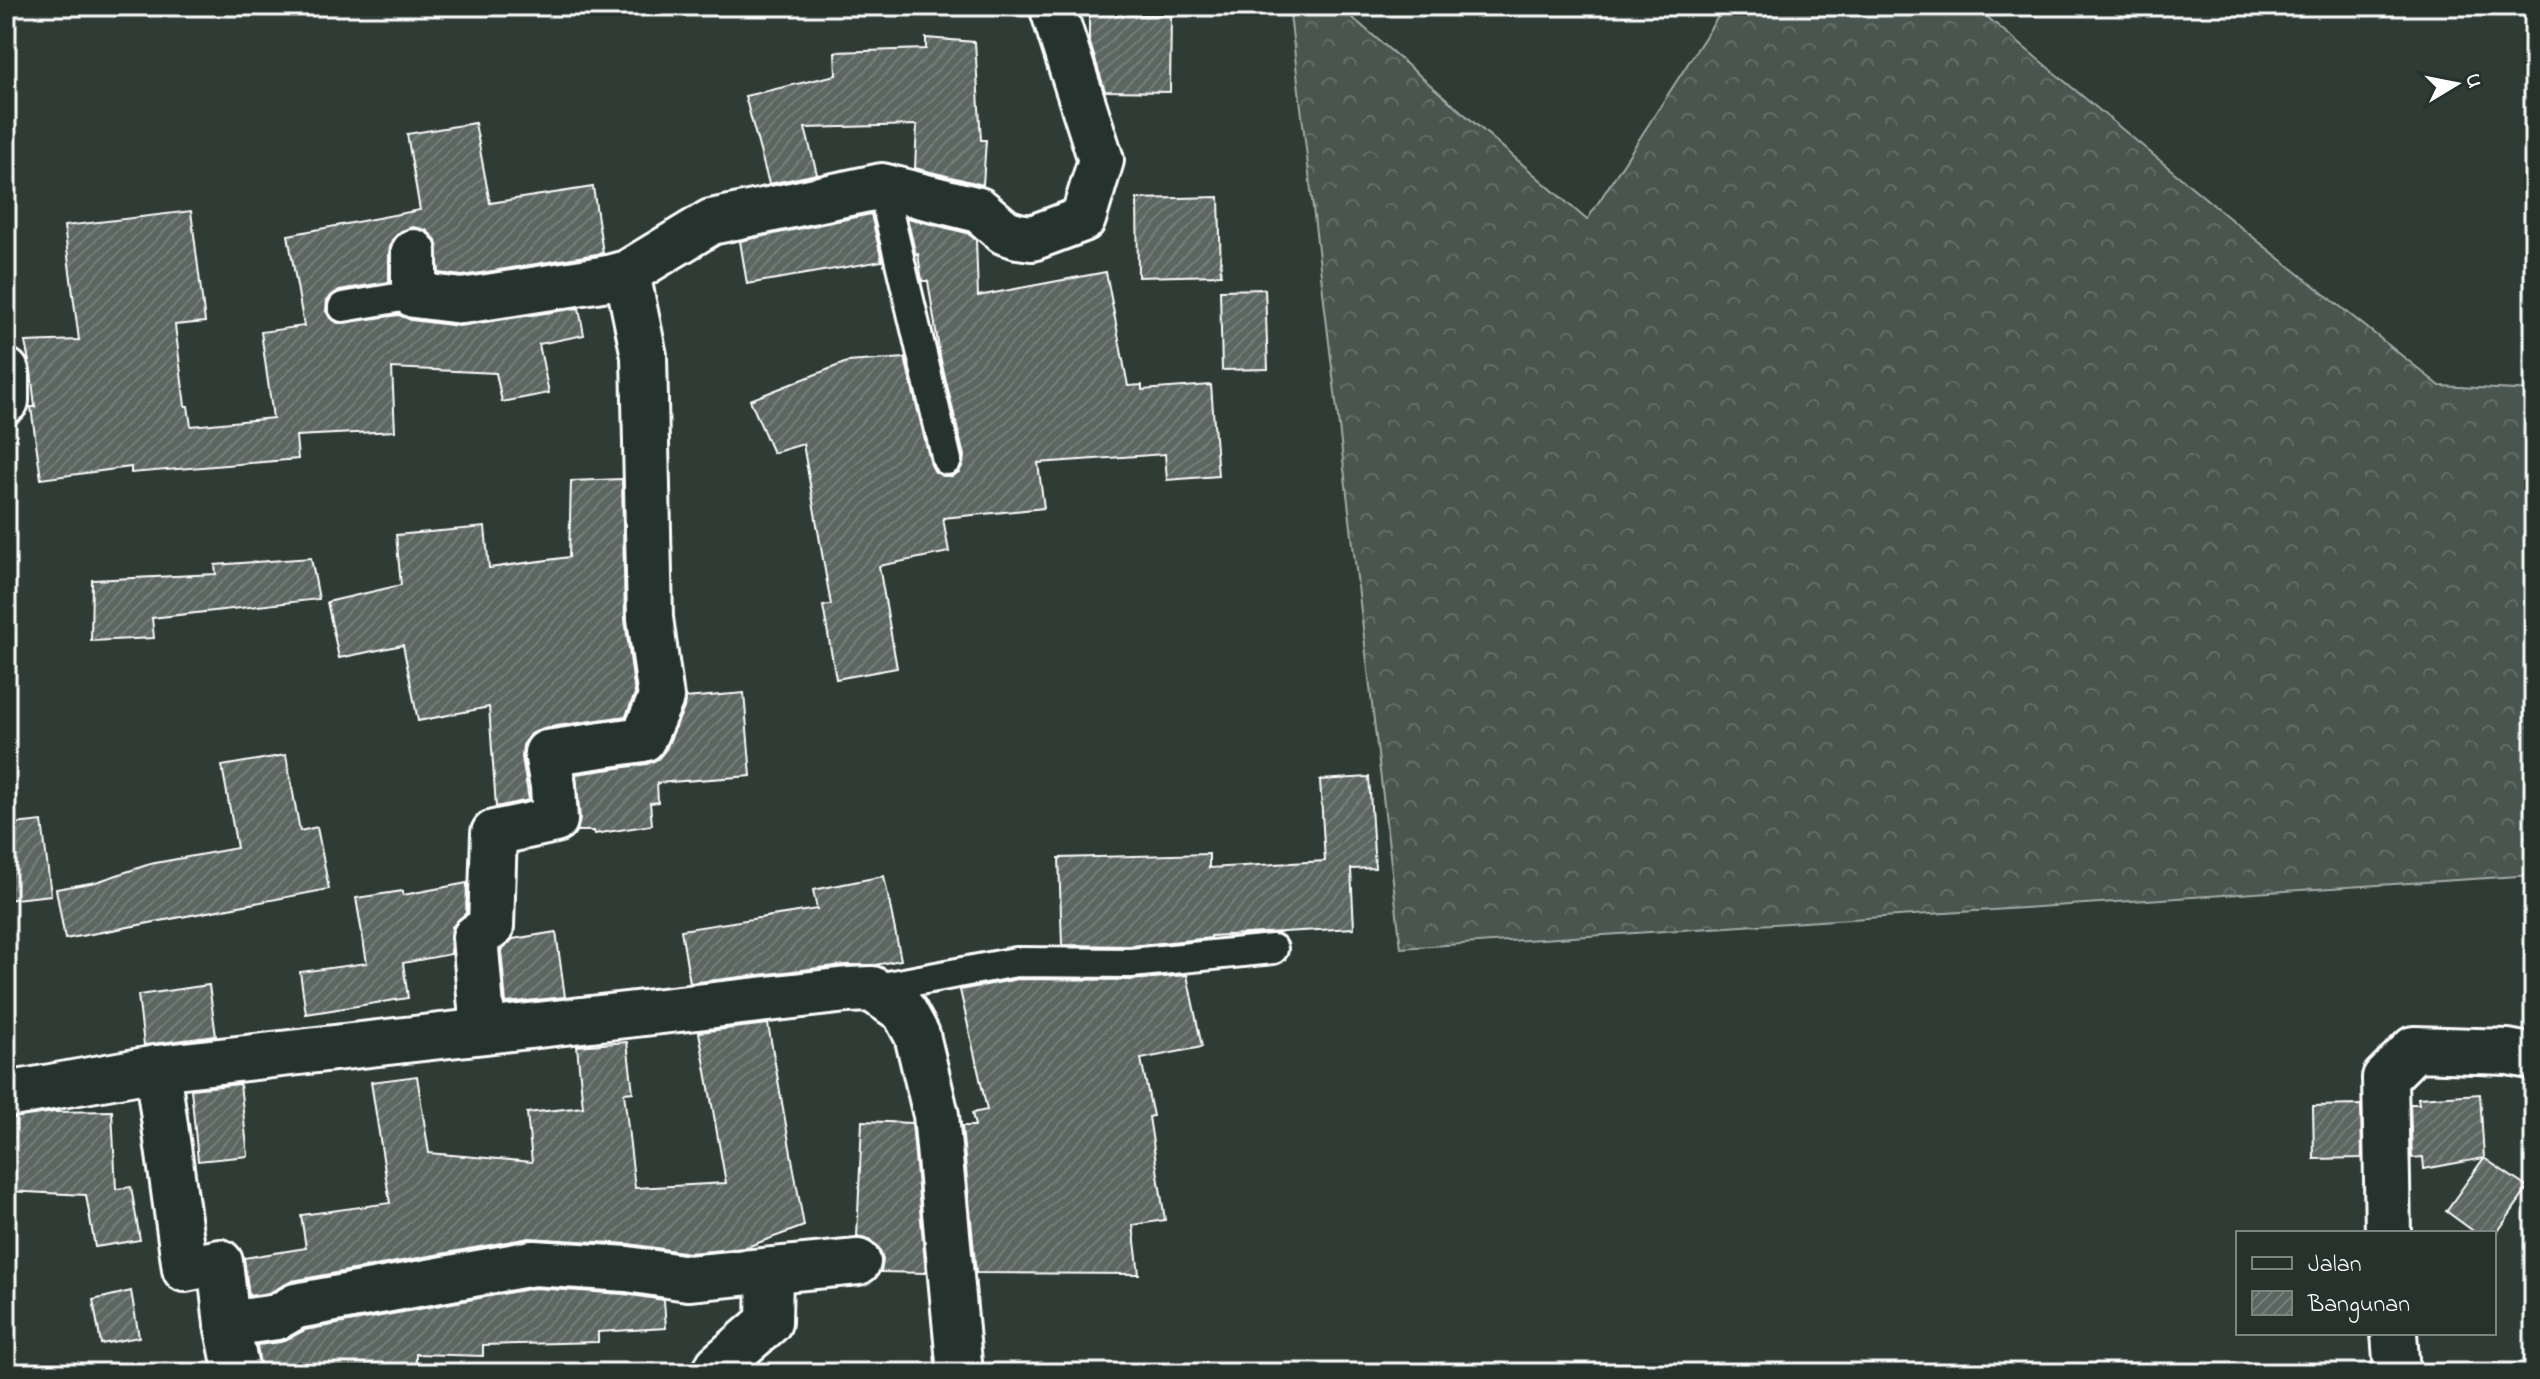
<svg xmlns="http://www.w3.org/2000/svg" width="2540" height="1379" viewBox="0 0 2540 1379" font-family="'Indie Flower',sans-serif">
<defs>
<pattern id="forest-crowns" width="20" height="18" patternUnits="userSpaceOnUse" patternTransform="scale(2)"><rect width="20" height="18" fill="#4a544f"/><path d="M2 6a3 3 0 1 1 6 0M12 15a3 3 0 1 1 6 0" fill="none" stroke="#656e69"/></pattern>
<pattern id="building-hatch" width="6" height="6" patternUnits="userSpaceOnUse" patternTransform="scale(2)"><rect width="6" height="6" fill="#5b6661"/><path d="M-1 1l2-2M0 6l6-6M5 7l2-2" fill="none" stroke="#747d79"/></pattern>
</defs>
<rect width="100%" height="100%" fill="#2f3b35"/>
<filter id="ink" filterUnits="userSpaceOnUse"><feTurbulence type="fractalNoise" baseFrequency=".0125" numOctaves="2"/><feDisplacementMap in="SourceGraphic" scale="16" xChannelSelector="R" yChannelSelector="G"/><feConvolveMatrix kernelMatrix="1 2 1 2 8 2 1 2 1" color-interpolation-filters="sRGB"/></filter>
<g filter="url(#ink)">
<!-- forest -->
<path fill="url(#forest-crowns)" stroke="#a4aaa7" stroke-width="2" d="M1289,6H1328L1347,13L1587,220L1725,6H1974L2234,222L2440,386L2534,391V875L1401,948Z"/>
<!-- building -->
<g fill="url(#building-hatch)" stroke="#fff" stroke-width="2">
<path d="M1089,14L1171,15L1170,92L1105,91L1089,40Z"/>
<path d="M926,38L975,42L981,140H986L983,185L915,168L917,125L805,128L817,174L769,184L745,96L836,75L835,52L926,49Z"/>
<path d="M475,123L490,203L593,187L603,253L462,276L439,273L436,240L426,230L413,227L401,231L392,240L389,252V282L339,290L327,300L326,311L330,318L338,323L399,315L411,320L459,326L579,308L584,335L539,344L549,393L502,402L496,373L392,368L395,431L296,436L298,459L131,473V467L41,479L31,407H35L31,371L25,342L79,340L64,226L191,211L205,322L175,325L185,406H188L191,426L273,418L261,332L304,326L288,235L420,210L407,134Z"/>
<path d="M1219,197L1221,275L1138,277L1137,199Z"/>
<path d="M871,214L882,261L747,284L740,241Z"/>
<path d="M907,218L967,233L976,240L978,296L1106,272L1128,386L1142,385V390L1211,385L1218,476L1167,480L1165,454L1038,463L1044,508L943,518L949,552L879,566L897,668L836,679L823,606L831,605L803,444L773,453L750,400L847,362L905,358L931,465L935,472L943,476H952L959,472L963,464L964,456L940,356L928,281H922L918,254L916,255Z"/>
<path d="M1265,289L1268,369L1222,370L1220,290Z"/>
<path d="M622,479L625,619L635,694L626,716L543,728L531,734L523,745L522,757L529,800L496,807L489,707L418,721L403,645L339,658L327,602L401,585L396,535L485,527L489,568L569,557L571,481Z"/>
<path d="M311,558L319,599L152,618L154,638L91,641L92,580L216,574L215,565Z"/>
<path d="M744,693L751,776L657,783L658,802L650,803L652,825L594,834V831H577L580,819L576,774L647,764L658,759L666,749L684,708L685,698Z"/>
<path d="M286,755L300,831L317,827L329,889L65,939L56,889L96,882L150,864L237,848L222,766Z"/>
<path d="M1369,777L1375,868L1351,869L1354,928L1211,936V938L1130,946L1062,945L1059,858L1209,854V868L1325,861L1320,780Z"/>
<path d="M42,821L51,895L6,900V825Z"/>
<path d="M884,876L901,960L875,965H844L690,983L681,930L817,909L813,890Z"/>
<path d="M467,883L466,913L452,927L451,954L403,963L408,998L306,1014L300,972L367,963L356,898L403,891V895Z"/>
<path d="M556,932L565,997L506,1003L501,950L513,939Z"/>
<path d="M1187,975L1202,1047L1141,1059L1153,1116L1149,1117L1165,1220L1133,1225L1139,1274L976,1273L962,1126H975L972,1113L987,1110L960,990L1018,979L1131,980Z"/>
<path d="M209,985L216,1036L144,1045L138,995Z"/>
<path d="M768,1024L804,1226L744,1248L689,1253L629,1244L529,1238L292,1281L269,1293L249,1296L244,1258L306,1248L301,1215L390,1203L371,1082L417,1076L429,1153L532,1162L527,1113L583,1107L577,1046L627,1042L633,1092L624,1093L635,1188L726,1183L699,1032Z"/>
<path d="M240,1084L248,1156L198,1161L191,1089Z"/>
<path d="M2480,1094L2484,1158L2424,1169L2423,1157L2412,1158L2410,1104H2419L2418,1098Z"/>
<path d="M2361,1105L2362,1158L2314,1159L2313,1106Z"/>
<path d="M112,1111L116,1189L131,1187L140,1240L95,1247L86,1195L6,1191V1119L54,1112Z"/>
<path d="M862,1121L912,1123L926,1273L881,1272L883,1260L879,1248L869,1240L857,1237Z"/>
<path d="M2484,1158L2528,1188L2494,1237V1233H2476L2446,1211Z"/>
<path d="M534,1288L624,1294L664,1300L666,1328L598,1332V1342L483,1345V1356L416,1354V1373H261L257,1345L281,1342L305,1330Z"/>
<path d="M131,1291L139,1337L101,1344L93,1300Z"/>
</g>
<g fill="none" stroke-linecap="round" stroke-linejoin="round">
<defs>
<g id="service">
<path d="M882,186L947,460"/>
<path d="M343,307L414,295"/>
<path d="M872,989L1016,962L1131,963L1273,949"/>
</g>
<g id="minor">
<path d="M414,252V295L462,301L608,278L627,273L711,222L882,186L979,210L1005,232L1018,236L1032,238L1083,219L1101,160L1052,6"/>
<path d="M6,371V401"/>
<path d="M483,1031L475,937L491,927L494,833L555,820L553,786L547,753L643,739L661,698L650,618L644,356L627,273"/>
<path d="M157,1068L185,1269L220,1262L227,1324L237,1373"/>
<path d="M6,1095L157,1068L847,990L872,989L891,1002L904,1011L917,1035L936,1115L960,1373"/>
<path d="M2388,1233L2385,1078L2414,1049L2508,1052L2534,1057"/>
<path d="M227,1324L277,1317L296,1306L533,1263L627,1269L688,1278L858,1262"/>
<path d="M2394,1333L2397,1373"/>
<path d="M715,1373L718,1366L769,1322L770,1272"/>
</g>
</defs>
<!-- service casing -->
<use href="#service" stroke="#fff" stroke-width="34"/>
<!-- minor casing -->
<use href="#minor" stroke="#fff" stroke-width="50"/>
<!-- service -->
<use href="#service" stroke="#26332d" stroke-width="28"/>
<!-- minor -->
<use href="#minor" stroke="#26332d" stroke-width="44"/>
</g>
</g>
<!-- margin -->
<rect width="2540" height="1379" fill="none" stroke="#26332d" stroke-width="32"/>
<rect x="16" y="16" width="2508" height="1347" fill="none" stroke="#fff" stroke-width="3" filter="url(#ink)"/>
<!-- legend -->
<rect x="2236" y="1231" width="260" height="104" fill="#26332d" stroke="#7d8581" stroke-width="2"/>
<rect x="2252" y="1257" width="40" height="12" fill="#26332d" stroke="#7d8581" stroke-width="2"/>
<text x="2308" y="1271" font-size="24" fill="#ffffff">Jalan</text>
<rect x="2252" y="1291" width="40" height="24" fill="url(#building-hatch)" stroke="#7d8581" stroke-width="2"/>
<text x="2308" y="1311" font-size="24" fill="#ffffff">Bangunan</text>
<!-- north arrow -->
<g transform="translate(2456 84) rotate(80)" stroke="#26332d" stroke-width="6" paint-order="stroke">
<path d="M0-6L14 30L0 20L-14 30Z" fill="#ffffff"/>
<text y="-12" font-size="22" font-weight="bold" text-anchor="middle" fill="#ffffff">U</text>
</g>
</svg>
